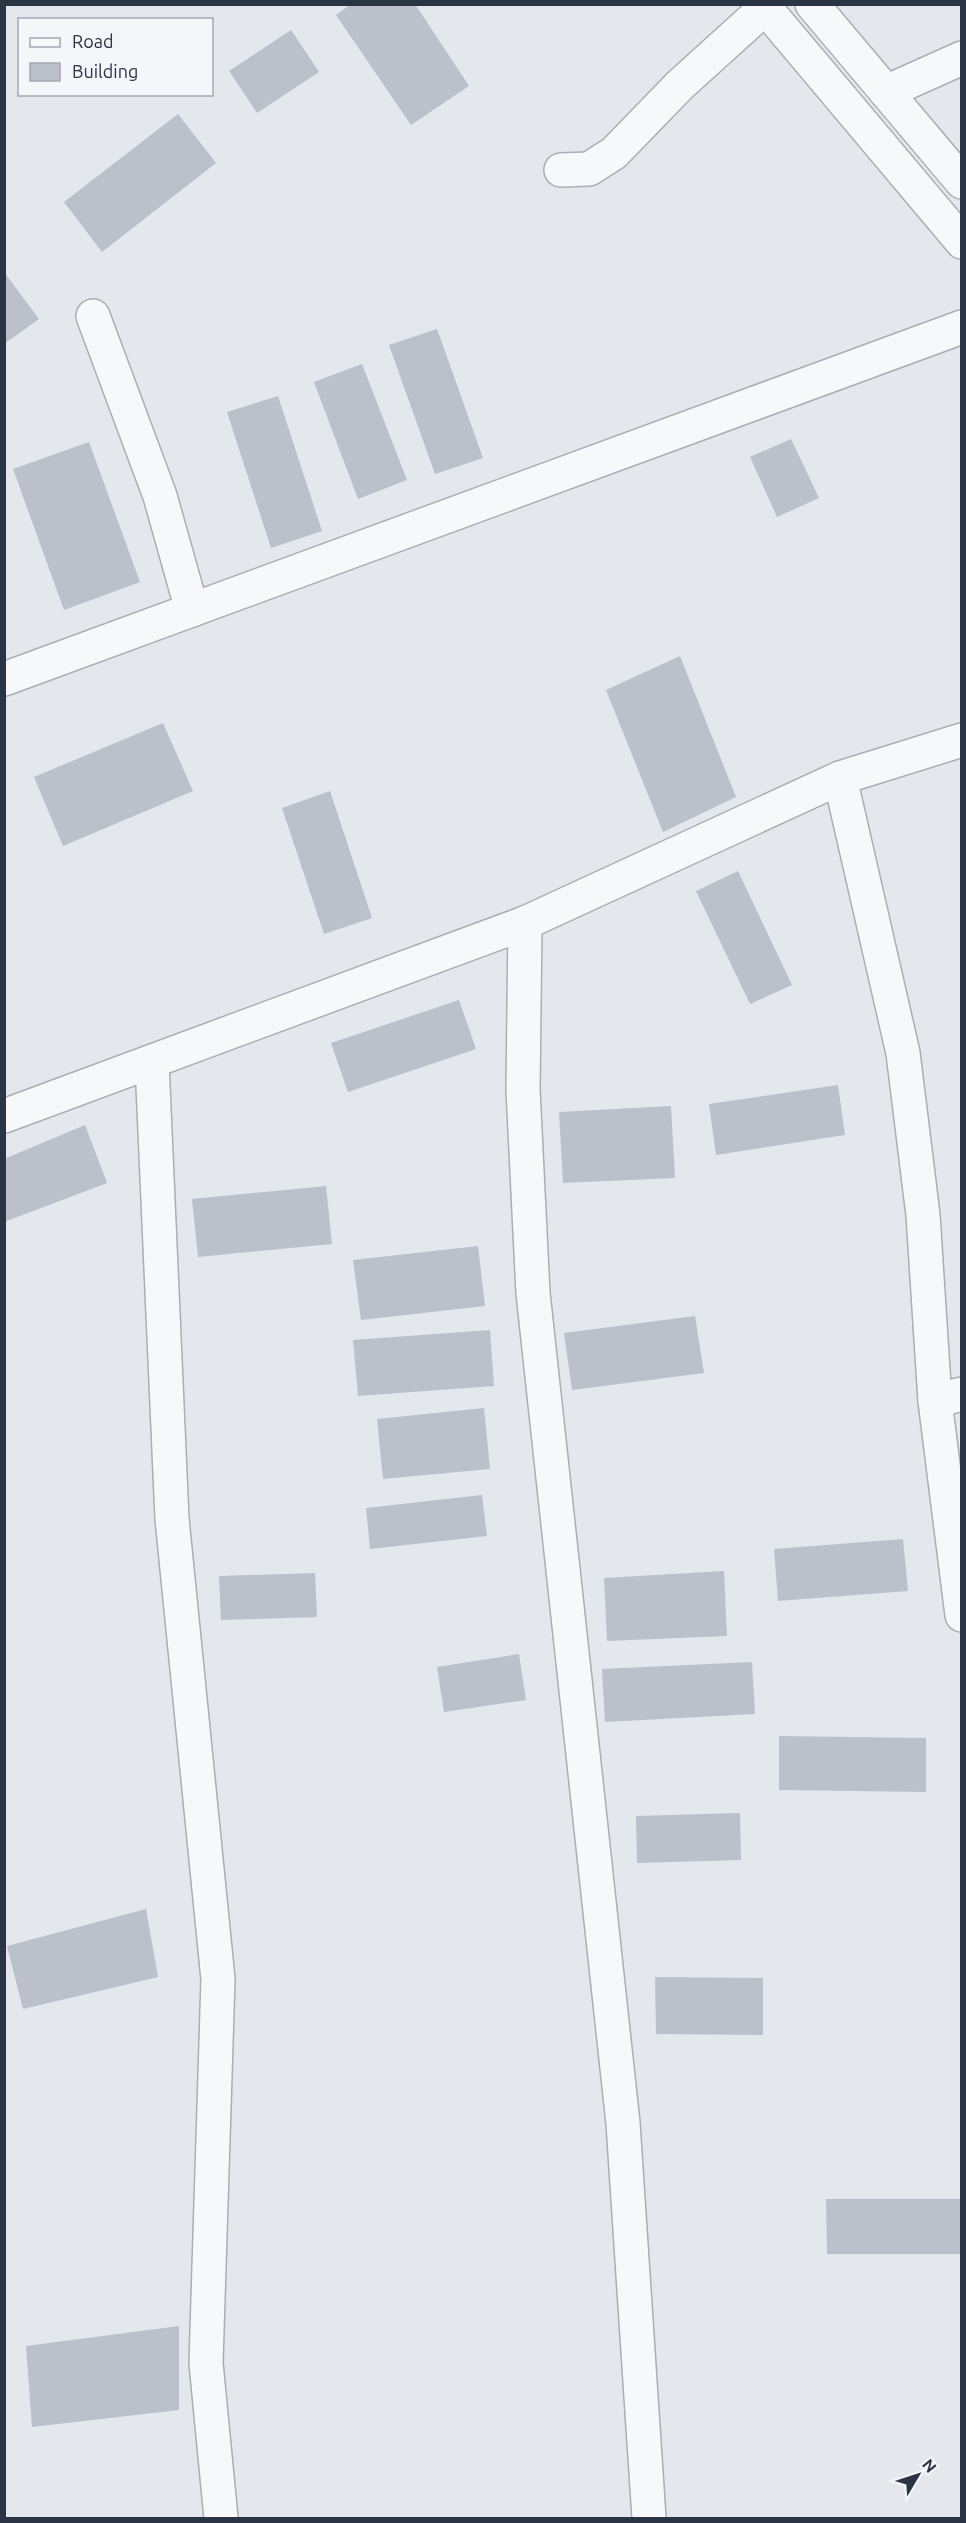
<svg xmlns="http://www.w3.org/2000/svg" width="966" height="2523" viewBox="0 0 966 2523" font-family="Ubuntu,sans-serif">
<rect width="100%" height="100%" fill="#e4e7ec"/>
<!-- building -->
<g fill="#bbc0ca">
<path d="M351,4H415L469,86L411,125L336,15Z"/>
<path d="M291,30L319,72L257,113L229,71Z"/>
<path d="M178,114L216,163L102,252L64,202Z"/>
<path d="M4,272L39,319L4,344Z"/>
<path d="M437,329L483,458L435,474L389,345Z"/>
<path d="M362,364L407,480L358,499L314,382Z"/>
<path d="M278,396L322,531L271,548L227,412Z"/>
<path d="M791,439L819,498L777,517L750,457Z"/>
<path d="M89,442L140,582L64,610L13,469Z"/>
<path d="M680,656L736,797L663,832L606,690Z"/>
<path d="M163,723L193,791L63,846L34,777Z"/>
<path d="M330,791L372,918L324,934L282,808Z"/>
<path d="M738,871L792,985L750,1004L696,891Z"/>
<path d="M459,1000L476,1049L348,1092L331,1043Z"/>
<path d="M838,1085L845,1135L716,1155L709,1104Z"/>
<path d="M671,1106L675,1178L563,1183L559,1112Z"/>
<path d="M85,1125L107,1183L4,1222V1159Z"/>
<path d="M326,1186L332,1244L198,1257L192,1199Z"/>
<path d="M478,1246L485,1306L361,1320L353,1260Z"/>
<path d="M695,1316L704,1373L572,1390L564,1333Z"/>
<path d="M490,1330L494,1386L358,1396L353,1340Z"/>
<path d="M484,1408L490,1469L383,1479L377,1419Z"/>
<path d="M482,1495L487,1536L370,1549L366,1508Z"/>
<path d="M903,1539L908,1591L778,1601L774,1549Z"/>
<path d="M724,1571L727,1636L607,1641L604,1578Z"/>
<path d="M315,1573L317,1617L221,1620L219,1576Z"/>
<path d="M519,1654L526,1700L444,1712L437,1667Z"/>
<path d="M752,1662L755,1714L605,1722L602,1669Z"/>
<path d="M779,1736L926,1738V1792L779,1790Z"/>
<path d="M740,1813L741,1860L637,1863L636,1816Z"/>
<path d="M146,1909L158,1977L23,2009L7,1946Z"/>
<path d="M655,1977L763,1978V2035L656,2034Z"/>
<path d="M826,2199H962V2254H827Z"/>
<path d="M179,2326V2410L32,2427L26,2346Z"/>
</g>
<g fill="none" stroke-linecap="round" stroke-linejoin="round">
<defs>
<g id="minor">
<path d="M762,4L962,242"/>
<path d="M812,4L962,182"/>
<path d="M886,92L962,58"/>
<path d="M561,170L589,169L614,153L680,85L765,8"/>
<path d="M93,316L160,496L192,610"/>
<path d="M4,679L962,327"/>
<path d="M840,778L903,1053L923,1215L935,1401L962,1615"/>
<path d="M525,923L523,1090L533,1293L623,2123L649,2518"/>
<path d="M152,1063L172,1519L218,1979L206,2363L221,2518"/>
<path d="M4,1116L525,923L840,778L962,740"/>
<path d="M935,1401L962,1394"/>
</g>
</defs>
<!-- minor casing -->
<use href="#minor" stroke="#a9aeb7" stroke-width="36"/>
<!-- minor -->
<use href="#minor" stroke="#f7f8fa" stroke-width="33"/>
</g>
<!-- border -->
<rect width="966" height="2523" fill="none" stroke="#2b3445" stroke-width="12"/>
<!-- legend -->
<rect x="18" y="18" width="195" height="78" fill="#f4f6f9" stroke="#a4a8b1" stroke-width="1.5"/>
<rect x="30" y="38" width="30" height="9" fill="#f7f8fa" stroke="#a4a8b1" stroke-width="1.5"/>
<text x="72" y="48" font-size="18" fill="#2b3445">Road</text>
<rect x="30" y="63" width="30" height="18" fill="#bbc0ca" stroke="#a4a8b1" stroke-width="1.5"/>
<text x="72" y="78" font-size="18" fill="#2b3445">Building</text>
<!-- north arrow -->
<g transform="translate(918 2475) rotate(51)" stroke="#f4f6f9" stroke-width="4.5" paint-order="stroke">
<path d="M0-4.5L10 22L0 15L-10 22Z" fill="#2b3445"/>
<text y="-9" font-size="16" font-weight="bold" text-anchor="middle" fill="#2b3445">N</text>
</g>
</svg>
